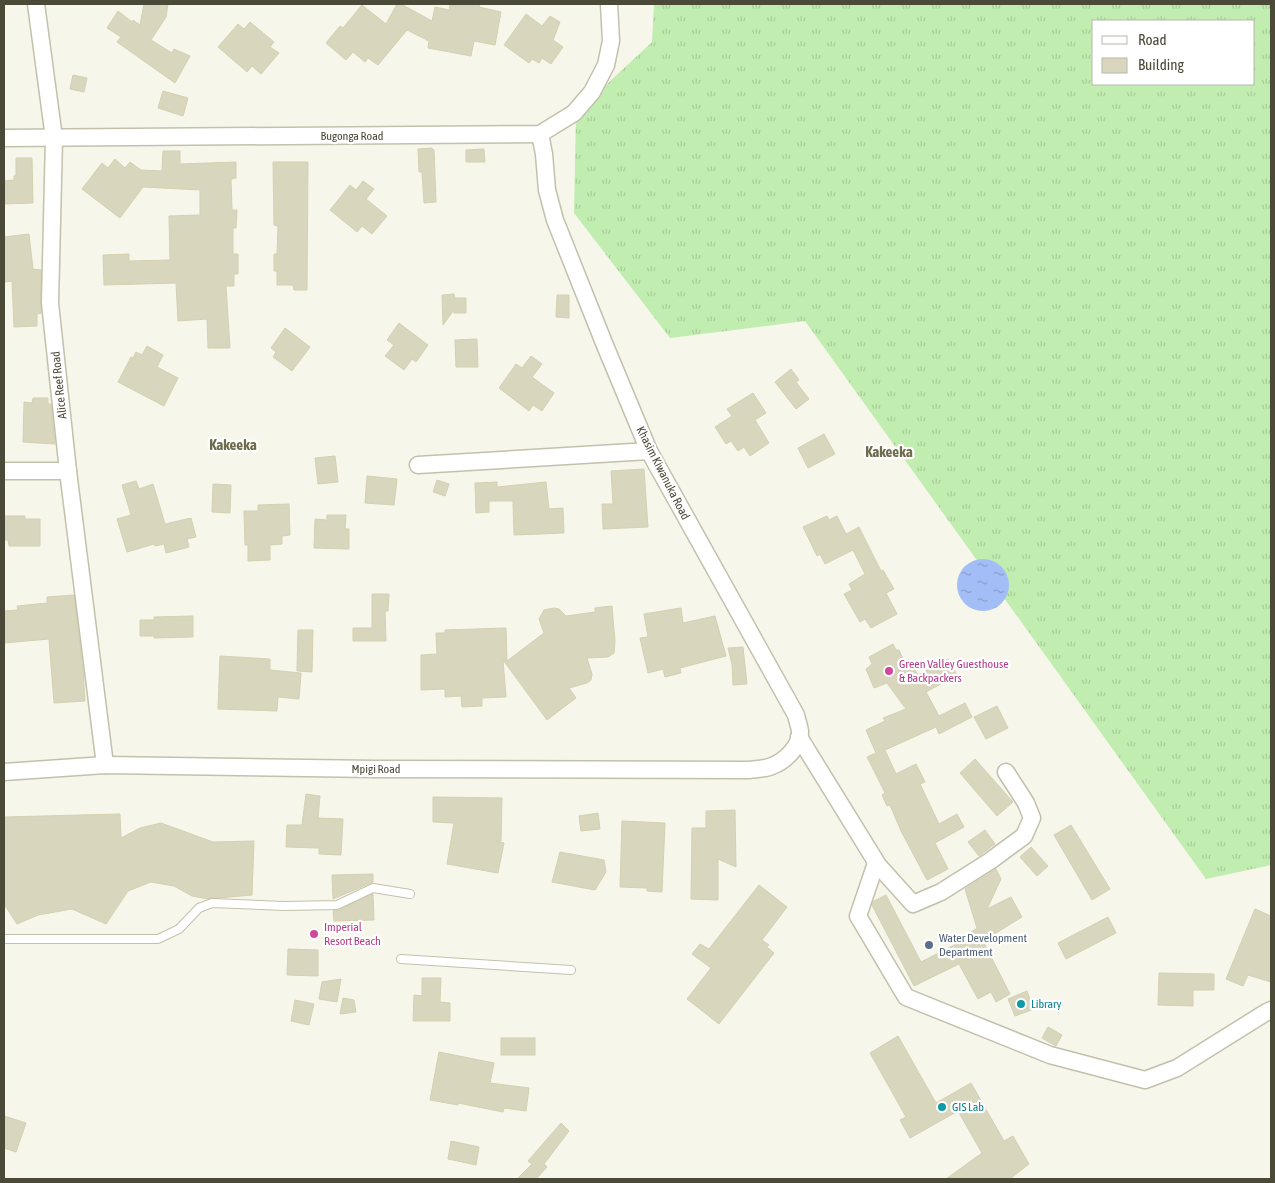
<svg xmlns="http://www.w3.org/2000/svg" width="1275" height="1183" viewBox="0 0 1275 1183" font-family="'Asap Condensed',sans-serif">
<defs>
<pattern id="grass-tufts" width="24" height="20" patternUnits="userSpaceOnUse" patternTransform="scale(1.25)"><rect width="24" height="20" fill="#c1edb0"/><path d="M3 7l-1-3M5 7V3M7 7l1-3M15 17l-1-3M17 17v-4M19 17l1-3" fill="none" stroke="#a7cd98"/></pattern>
<pattern id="water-ripples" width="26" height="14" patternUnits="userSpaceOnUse" patternTransform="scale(1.25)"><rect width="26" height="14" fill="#a3bef6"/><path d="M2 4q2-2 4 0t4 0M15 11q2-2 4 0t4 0" fill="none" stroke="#879cc8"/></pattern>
</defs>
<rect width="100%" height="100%" fill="#f6f6ea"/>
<!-- grass -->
<path fill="url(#grass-tufts)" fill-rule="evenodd" d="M654,4H1271V865L1206,879L805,321L670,338L574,213L576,113L652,42ZM1094,21H1254V84H1094Z"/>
<!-- water -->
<circle fill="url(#water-ripples)" cx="983" cy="585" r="26"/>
<!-- building -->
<g fill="#d9d6be" stroke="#d4d0b1">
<path d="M144,4H168L166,17L151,40L172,53L174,49L190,56L175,83L117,42L121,37L107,28L118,11L132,22L133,20L140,25Z"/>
<path d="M397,4H401L432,21L435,7L449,10L450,4H480L479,7L501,12L495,45L474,41L471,56L428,48L429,41L407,30L378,65L368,58L365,62L353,52L346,60L326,43L340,26L343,28L362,5L386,24Z"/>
<path d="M526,14L542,26L550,16L560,22L553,40L563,47L551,64L542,58L539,63L532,59L529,63L504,45Z"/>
<path d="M250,22L274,42L270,47L279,53L261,74L252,66L247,72L218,47L238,24L244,29Z"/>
<path d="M73,75L87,78L84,92L70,89Z"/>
<path d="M163,91L188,98L183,116L158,108Z"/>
<path d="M432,148L434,150L436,202L424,203L422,172H419L418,149Z"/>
<path d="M484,149L485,162H466V150Z"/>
<path d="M163,151H180V164L236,162V178L231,179L232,210H237L236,228H233V254H238V274H234V286H226L230,348H208L207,319L178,321L176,283L104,285L103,255L129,254V261L170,260L169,216L200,215V190L143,187L120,218L82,189L102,163L108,168L115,159L125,168L130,162L141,170L162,171Z"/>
<path d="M16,158H32L33,203L4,204V181L14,180V176L16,175Z"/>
<path d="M273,162H308L307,290H294L293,285H277V271H274V254H277L278,226L274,225Z"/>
<path d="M363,181L374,189L366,199L387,216L372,234L362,226L357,232L330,210L350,185L356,190Z"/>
<path d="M29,234L33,269L41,270V313L37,314V326L14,327L12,281L4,282V237Z"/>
<path d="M454,294L455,298H466V313H454V310L443,325L442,295Z"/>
<path d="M557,295H569V318L556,317Z"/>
<path d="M399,323L428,345L416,362L412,359L404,370L385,356L394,345L387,340Z"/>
<path d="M285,328L310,347L292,371L273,357L276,352L271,348Z"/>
<path d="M477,339L478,367H456L455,340Z"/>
<path d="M147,346L163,355L157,367L178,378L164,406L118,382L131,357L133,358L136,352L142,355Z"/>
<path d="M531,356L542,364L532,377L554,393L542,411L533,405L529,411L499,388L516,364L522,368Z"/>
<path d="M791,369L799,380L796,382L809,399L796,409L775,382Z"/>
<path d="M753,393L766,413L755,420L769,443L750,456L744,447L738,451L731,441L726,444L715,427L732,416L727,409Z"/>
<path d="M33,398H48V404H51L55,444L23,442L24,402L32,403Z"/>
<path d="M824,434L835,454L808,468L798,448Z"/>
<path d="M335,456L338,482L318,484L315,458Z"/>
<path d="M644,469L648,527L603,529L602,504H613L611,471Z"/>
<path d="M367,476L397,479L394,505L365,503Z"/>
<path d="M437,480L449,484L445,496L433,492Z"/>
<path d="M136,481L139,489L153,484L165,524L191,518L196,537L187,539L189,547L166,553L164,544L155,546L154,544L127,552L117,519L131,515L122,485Z"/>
<path d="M497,482V487L546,482L549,509L563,508L564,533L514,535L513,501H489V512L476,513L475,483Z"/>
<path d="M213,484L231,485L230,513L212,512Z"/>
<path d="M289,504L290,535L282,536V544L270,545V560L248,561V545H245L244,511H258V505Z"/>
<path d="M327,515H346L345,529H349V549L314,548L315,519L327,520Z"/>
<path d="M4,516H25V519H40V546H9L8,540H4Z"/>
<path d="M827,516L829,520L837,516L846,534L859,527L881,571L883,570L894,589L886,593L897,614L871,628L865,619L860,622L844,594L852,590L849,584L865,574L853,550L825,564L820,554L817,556L803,527Z"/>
<path d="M372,594H389L388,611H385L386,641H353V628H372Z"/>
<path d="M74,595L83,670L85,701L54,703L49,639L4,643V611L18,610L17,606L47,603V597Z"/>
<path d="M612,606L615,641L614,653L608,657L587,658L592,674L591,680L587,683L569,688L576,698L547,720L503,660L506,697L482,698V706L462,707L461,696L445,697V689L421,690V655L437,654L436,633H445V630L506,628L507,661L544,633L539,619L544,610L554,608L559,609L566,616L595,612V608Z"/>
<path d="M681,608L683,623L715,616L726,656L680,668L681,673L665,677L663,669L648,673L640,638L648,637L644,614Z"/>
<path d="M193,616V637L154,638V636H140V620H154V617Z"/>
<path d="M298,630H313L312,672L297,671Z"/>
<path d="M893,644L896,650H899L908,670L914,668L918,675L948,659L957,675L926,692L939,716L965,703L972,717L939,734L936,727L885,750L896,774L916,764L925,782L920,784L939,824L957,814L964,827L935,843L948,869L927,880L901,831L890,805L887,806L882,795L885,793L867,757L876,753L866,730L885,721L883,718L906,709L887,683L874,688L866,669L872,664L869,657Z"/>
<path d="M743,647L747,684L733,685L732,664L728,648Z"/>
<path d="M220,656L270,659V670L301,673L299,699L278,697L277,711L218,709Z"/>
<path d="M997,706L1008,728L986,739L974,717Z"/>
<path d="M975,759L1013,802L997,816L960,773Z"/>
<path d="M306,794L320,796L318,818L343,819L341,855L319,854V848L286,847L287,825H302Z"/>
<path d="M433,797L502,798L501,841H496L504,843L498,873L447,864L454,823L433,822Z"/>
<path d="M735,810L736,867L718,859V900L691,899L692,828H706V811Z"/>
<path d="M598,813L600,829L581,831L579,816Z"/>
<path d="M120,814L121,838L140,828L161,823L213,842L254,841L252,895L208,899L192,896L174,886L151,882L128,891L106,924L72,909L38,915L17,924L4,904V817Z"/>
<path d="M622,821L665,823L662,892L647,891V888L620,887Z"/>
<path d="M1071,825L1110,889L1092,900L1054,835Z"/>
<path d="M985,830L995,844L979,856L968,842Z"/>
<path d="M1031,847L1048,866L1037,876L1020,857Z"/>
<path d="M560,852L604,860L606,872L595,890L552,882Z"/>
<path d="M996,869L1001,879L987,909L1011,897L1022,917L983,941L1010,994L996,1002L991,992L978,999L959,964L914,986L872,905L874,901L886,895L921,962L964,940L963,938L977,928L965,889Z"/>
<path d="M373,874V882L333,899L332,875Z"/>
<path d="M759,885L787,907L762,940L769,945L767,947L774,953L719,1024L687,999L711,968L692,954L700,944L709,949Z"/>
<path d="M373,894L374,920L334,921L333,911L339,910Z"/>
<path d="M1255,909L1271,916V982L1248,975L1243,986L1226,979Z"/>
<path d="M1108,917L1116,933L1066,959L1058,943Z"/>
<path d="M288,949L318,950V976L287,975Z"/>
<path d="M1159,973L1214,974V990H1193V1006L1158,1005Z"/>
<path d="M422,978H441L440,1002L450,1003V1021H413L414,995L422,996Z"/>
<path d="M341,979L337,1002L319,999L322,982Z"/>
<path d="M1027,991L1034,1009L1015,1016L1008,999Z"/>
<path d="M343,998L354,1000L356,1012L340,1014Z"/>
<path d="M295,1000L314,1004L309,1025L291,1021Z"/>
<path d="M1048,1027L1062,1035L1056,1046L1042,1038Z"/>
<path d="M898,1036L936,1103L971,1083L1004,1141L1013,1136L1029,1164L1010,1179H946L982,1153L958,1111L910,1138L900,1120L906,1117L870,1053Z"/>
<rect x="501" y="1038" width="34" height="17"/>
<path d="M439,1052L494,1063L490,1083L529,1088L526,1111L504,1108L503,1112L458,1103V1105L430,1100Z"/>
<path d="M4,1116L26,1123L16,1152L4,1148Z"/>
<path d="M561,1123L569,1131L544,1164L547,1167L536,1179H517L532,1164L528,1161Z"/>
<path d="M451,1141L479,1147L476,1165L448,1159Z"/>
</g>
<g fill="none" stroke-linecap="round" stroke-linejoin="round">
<defs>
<g id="service">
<path d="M4,939H158L179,929L199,908L212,903L284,906L337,905L373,888L410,894"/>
<path d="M401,959L571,970"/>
</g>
<g id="minor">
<path d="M36,4L54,138L50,303L68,471L105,765"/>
<path d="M4,138L540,134L574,113L592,92L606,65L611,41L609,4"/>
<path d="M418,465L649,451"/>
<path d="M4,471H68"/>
<path d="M799,737L878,865L913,904L941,892L990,861L1024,836L1032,818L1026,803L1006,772"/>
<path d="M4,772L105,765L375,769L749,770C756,769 766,769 772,766C785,761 801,746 800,731C799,725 797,720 796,715L649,451L604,343L555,220L547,190L544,154L540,134"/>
<path d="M876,863L858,916L906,997L1050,1055L1145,1080L1177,1068L1265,1013L1271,1010"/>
</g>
</defs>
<!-- service casing -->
<use href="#service" stroke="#c3c1ac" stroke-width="10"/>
<!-- minor casing -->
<use href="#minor" stroke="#c3c1ac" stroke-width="19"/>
<!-- service -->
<use href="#service" stroke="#fff" stroke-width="8"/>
<!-- minor -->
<use href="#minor" stroke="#fff" stroke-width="16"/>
</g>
<!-- markers -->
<g fill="#d1479c" stroke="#fff" stroke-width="2">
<circle cx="889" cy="671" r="5"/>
<circle cx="314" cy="934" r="5"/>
</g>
<circle fill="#5c6f8a" stroke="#fff" stroke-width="2" cx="929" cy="945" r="5"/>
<g fill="#0f9aa8" stroke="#fff" stroke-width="2">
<circle cx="1021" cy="1004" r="5"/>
<circle cx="942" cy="1107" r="5"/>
</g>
<g text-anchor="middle" stroke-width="4.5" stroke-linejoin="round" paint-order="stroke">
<!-- street labels -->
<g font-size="12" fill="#4b4937" stroke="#fff">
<text x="352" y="140">Bugonga Road</text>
<text transform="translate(59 385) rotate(-96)" y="4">Alice Reef Road</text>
<text transform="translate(663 473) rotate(63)" y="4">Khasim Kiwanuka Road</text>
<text x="376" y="773">Mpigi Road</text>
</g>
<!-- hotel labels -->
<g font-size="12" fill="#b23c85" stroke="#fff" text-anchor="start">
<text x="899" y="668">Green Valley Guesthouse<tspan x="899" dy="14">&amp; Backpackers</tspan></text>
<text x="324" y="931">Imperial<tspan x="324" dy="14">Resort Beach</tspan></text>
</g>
<!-- service labels -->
<g font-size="12" fill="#4e5e75" stroke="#fff" text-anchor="start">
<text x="939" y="942">Water Development<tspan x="939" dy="14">Department</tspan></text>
</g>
<!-- culture labels -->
<g font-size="12" fill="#0d838f" stroke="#fff" text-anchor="start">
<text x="1031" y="1008">Library</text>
<text x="952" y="1111">GIS Lab</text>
</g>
<!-- quarter labels -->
<g font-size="15" font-weight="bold" fill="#6f6b4d" stroke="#fff">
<text x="233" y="450">Kakeeka</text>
<text x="889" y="457">Kakeeka</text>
</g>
</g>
<!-- border -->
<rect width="1275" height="1183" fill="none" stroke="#4b4937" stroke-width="10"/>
<!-- legend -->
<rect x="1092" y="20" width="162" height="65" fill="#ffffff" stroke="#b7b6af"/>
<rect x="1102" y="36" width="25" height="8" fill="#ffffff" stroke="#b7b6af"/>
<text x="1138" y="45" font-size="15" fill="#4b4937">Road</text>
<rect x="1102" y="58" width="25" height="15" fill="#d9d6be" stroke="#b7b6af"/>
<text x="1138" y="70" font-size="15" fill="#4b4937">Building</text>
</svg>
